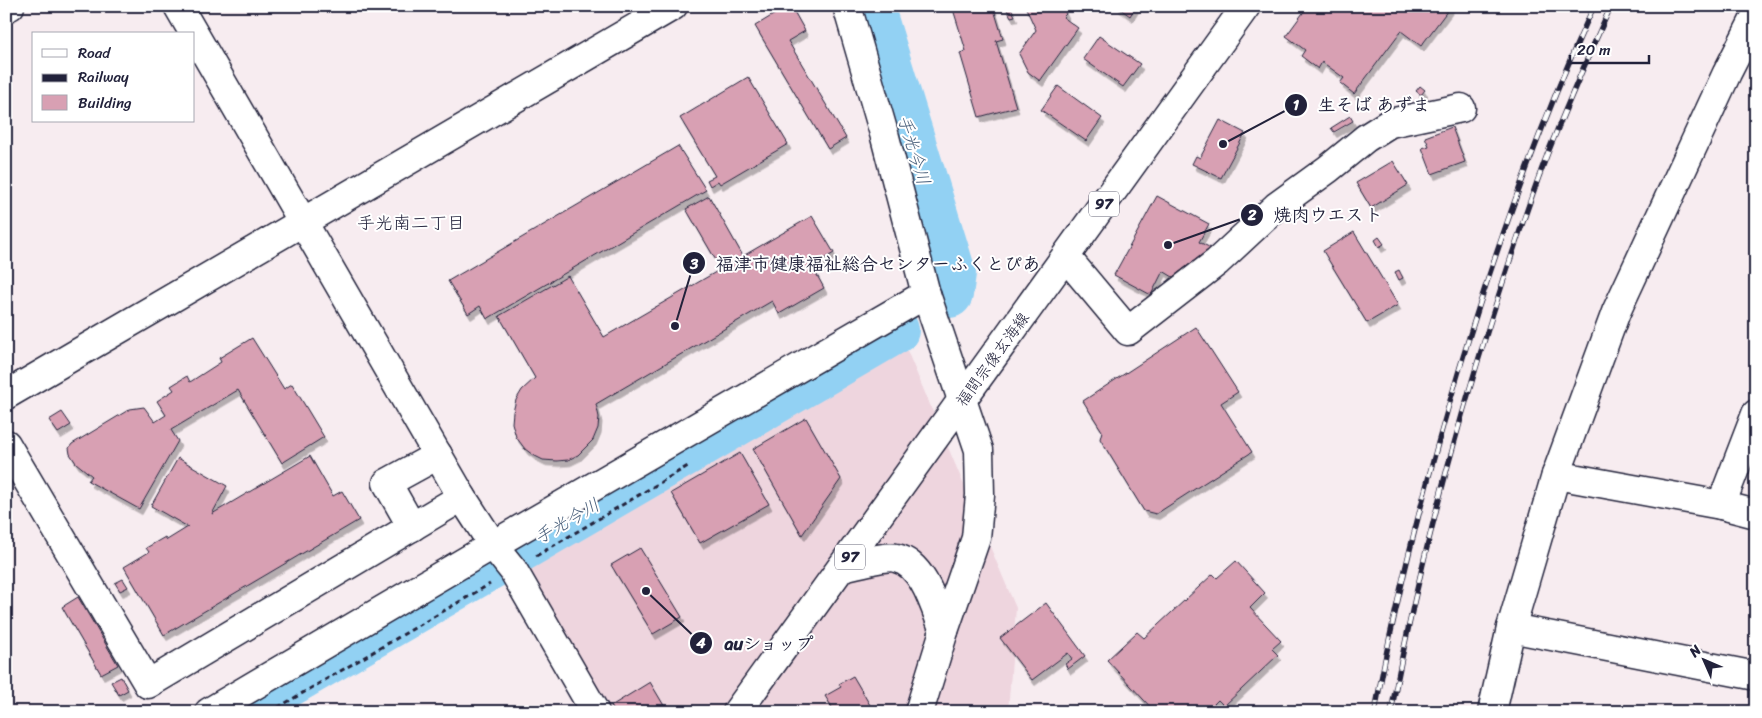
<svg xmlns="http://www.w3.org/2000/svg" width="1762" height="718" viewBox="0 0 1762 718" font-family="Sriracha,'Klee One',sans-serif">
<defs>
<filter id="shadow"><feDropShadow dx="3" dy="5.5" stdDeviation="0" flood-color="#0004"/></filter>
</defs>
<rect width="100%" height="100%" fill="#f7ecf0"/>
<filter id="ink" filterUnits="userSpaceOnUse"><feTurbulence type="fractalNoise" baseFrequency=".02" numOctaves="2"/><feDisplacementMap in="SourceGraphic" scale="10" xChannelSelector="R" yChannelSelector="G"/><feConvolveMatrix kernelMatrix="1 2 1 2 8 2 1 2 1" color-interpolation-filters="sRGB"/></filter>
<g filter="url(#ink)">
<!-- built -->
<path fill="#eed5de" d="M906,348L1016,608L1008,712H604L525,571Z"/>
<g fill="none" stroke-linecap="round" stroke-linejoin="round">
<!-- river -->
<g stroke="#92d1f3" stroke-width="48">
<path d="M870,6L952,273L949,294"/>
<path d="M239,712L895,330"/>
</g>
</g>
<!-- building -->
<g fill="#d8a0b3" stroke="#22223b" filter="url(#shadow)">
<path d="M788,6H791L805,31L788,41L846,138L828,149L755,26Z"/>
<path d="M952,6H993L1003,39L996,41L1016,107L979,117L960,53L966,51Z"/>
<path d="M1005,6H1010L1015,16L1011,17Z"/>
<path d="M1025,6H1062L1066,14L1063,17L1078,28L1040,81L1028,72L1019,54L1036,30Z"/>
<path d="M1116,6H1136L1130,16Z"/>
<path d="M1308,6H1451L1421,46L1401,31L1354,94L1340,83L1344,78L1322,62L1318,69L1301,56L1305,50L1286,36Z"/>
<path d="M1099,36L1140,64L1123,87L1083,59Z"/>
<path d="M748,77L788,144L720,184L718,181L710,186L707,180L715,176L680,118Z"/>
<path d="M1058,86L1102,118L1086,141L1041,110Z"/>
<path d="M1420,86L1425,90L1421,95L1416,91Z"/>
<path d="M1350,116L1353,121L1334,132L1331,128Z"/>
<path d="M1220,120L1245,133L1221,178L1192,164L1196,156L1200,158Z"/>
<path d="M1452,127L1465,162L1432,174L1422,148L1429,146L1425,137Z"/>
<path d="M678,146L706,190L487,319L480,306L468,314L448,281Z"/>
<path d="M1393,161L1408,185L1371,208L1356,183Z"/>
<path d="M709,196L743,256L812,216L834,253L812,266L824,288L779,314L772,301L596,404L599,417L598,428L593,440L578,455L568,460L557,461L543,460L533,455L525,449L516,437L512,423L513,412L516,400L522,390L535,378L499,316L568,276L604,337L721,269L686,209Z"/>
<path d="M1157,196L1209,224L1199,242L1211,248L1173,277L1163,271L1151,295L1114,275Z"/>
<path d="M1354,232L1398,305L1367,323L1323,251Z"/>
<path d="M1379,237L1384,244L1379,247L1375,240Z"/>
<path d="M1399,270L1403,278L1399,280L1395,272Z"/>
<path d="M1196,327L1238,392L1221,403L1252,452L1156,514L1144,511L1100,439L1102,431L1083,401Z"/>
<path d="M252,338L284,389L292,384L324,437L282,463L238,390L171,430L178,441L139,509L88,481L92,476L76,463L70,454L69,448L72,444L130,409L144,407L155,422L166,415L157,401L174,390L171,386L187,376L190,382L221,362L219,358Z"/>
<path d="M62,412L71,425L58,433L49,420Z"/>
<path d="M806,418L841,479L802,535L753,449Z"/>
<path d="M740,453L769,504L700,543L671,493Z"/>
<path d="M310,456L333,496L342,491L359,520L164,635L124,567L149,552L146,548L165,537L167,540L188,527L151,506L178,458L227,486L212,514Z"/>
<path d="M640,548L682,617L653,634L611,565Z"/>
<path d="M1236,561L1265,593L1250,608L1281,641L1272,649L1278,655L1224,706L1218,700L1206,712H1155L1107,660L1137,632L1144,638L1213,574L1217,578Z"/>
<path d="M123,579L128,587L120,591L115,583Z"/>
<path d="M78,597L118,665L101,674L62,607Z"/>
<path d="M1046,603L1085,656L1068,669L1065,664L1072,659L1068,653L1032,680L1000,638Z"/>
<path d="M853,676L874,712H835L825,696L841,687L839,684Z"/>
<path d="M121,677L128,690L119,695L111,682Z"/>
<path d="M650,682L666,709L662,712H651L650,709L645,712H615L611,706Z"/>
</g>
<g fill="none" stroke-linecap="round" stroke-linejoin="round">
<defs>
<g id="minor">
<path d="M178,6L462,497L493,545L513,570L595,712"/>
<path d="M847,6L885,137L926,294L979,450L980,495L976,538L944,631L919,712"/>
<path d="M1066,257L1128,331L1217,262L1277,206L1328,169L1366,138L1390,123L1461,108"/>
<path d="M6,395L673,6"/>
<path d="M6,444L148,684L462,497"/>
<path d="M1556,475L1721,505L1756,514"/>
<path d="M1721,505L1756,414"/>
<path d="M412,527L387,483L438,455"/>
<path d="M842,567C854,565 886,555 896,558C924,564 935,608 944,631"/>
<path d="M1511,628L1756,676"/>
<path d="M209,712L493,545L926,294"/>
<path d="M1492,712L1511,628L1556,475L1616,312L1727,73L1756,16"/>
</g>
<g id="major">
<path d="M6,8L10,6"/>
<path d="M737,712L1246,6"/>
</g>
</defs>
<!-- minor casing -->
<use href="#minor" stroke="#22223b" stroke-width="31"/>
<!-- major casing -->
<use href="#major" stroke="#22223b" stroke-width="31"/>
<!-- path -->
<g stroke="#22223b" stroke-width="3" stroke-dasharray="5 4" stroke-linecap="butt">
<path d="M536,556L688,466"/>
<path d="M270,712L490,584"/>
</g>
<!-- minor -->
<use href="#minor" stroke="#fff" stroke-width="28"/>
<!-- major -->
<use href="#major" stroke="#fff" stroke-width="28"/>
<defs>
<g id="rail">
<path d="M1375,712C1396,595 1426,481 1460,367C1497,245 1540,123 1594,6"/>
<path d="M1391,712C1417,577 1451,444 1493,313C1511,257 1529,200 1551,145C1570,98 1590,52 1611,6"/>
</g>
</defs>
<!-- rail casing -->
<use href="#rail" stroke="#22223b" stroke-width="5.5"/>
<!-- rail -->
<use href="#rail" stroke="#fff" stroke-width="4" stroke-dasharray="11" stroke-linecap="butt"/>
</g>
</g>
<g text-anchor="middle" stroke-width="4" stroke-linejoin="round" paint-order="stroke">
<!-- shield labels -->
<g fill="#fff" stroke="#646476" stroke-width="1">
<rect x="1089" y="191.5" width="30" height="25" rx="4"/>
<rect x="835" y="544.5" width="30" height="25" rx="4"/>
</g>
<g font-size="15" font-weight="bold" fill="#22223b">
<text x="1104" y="209">97</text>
<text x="850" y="562">97</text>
</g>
<!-- street labels -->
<g font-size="16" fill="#22223b" stroke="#fff">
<text transform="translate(992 359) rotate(-54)" y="6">福間宗像玄海線</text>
</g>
<!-- water labels -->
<g font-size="18" font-style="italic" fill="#495f7b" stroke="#fff">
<text transform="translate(914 150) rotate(73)" y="6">手光今川</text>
<text transform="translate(567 521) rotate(-30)" y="6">手光今川</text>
</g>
<!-- neighbourhood labels -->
<g font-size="18" fill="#22223b" stroke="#fff">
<text x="411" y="229">手光南二丁目</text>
</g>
</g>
<!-- callouts -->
<path fill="none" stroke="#22223b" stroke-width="2" d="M1223 144L1296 105M1168 245L1252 215M675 326L694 263M646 591L701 643"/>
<g fill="#22223b" stroke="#fff" stroke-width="2">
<circle cx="1223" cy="144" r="5"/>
<circle cx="1168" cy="245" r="5"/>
<circle cx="675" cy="326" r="5"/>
<circle cx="646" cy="591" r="5"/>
<circle cx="1296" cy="105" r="12"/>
<circle cx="1252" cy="215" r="12"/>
<circle cx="694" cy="263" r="12"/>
<circle cx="701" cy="643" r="12"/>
</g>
<g font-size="15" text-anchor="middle" font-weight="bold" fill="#fff">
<text x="1296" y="110">1</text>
<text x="1252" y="220">2</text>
<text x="694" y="269">3</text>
<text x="701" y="648">4</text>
</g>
<g font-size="18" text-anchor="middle" font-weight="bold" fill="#22223b" stroke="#fff" stroke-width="4" stroke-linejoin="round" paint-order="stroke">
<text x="1374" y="111">生そば あずま</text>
<text x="1328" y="221">焼肉ウエスト</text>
<text x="878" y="270">福津市健康福祉総合センターふくとぴあ</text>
<text x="769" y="650">auショップ</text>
</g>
<!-- margin -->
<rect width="1762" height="718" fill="none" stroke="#fff" stroke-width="25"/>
<rect x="12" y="12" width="1737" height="693" fill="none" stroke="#22223b" stroke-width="2" filter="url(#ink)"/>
<!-- legend -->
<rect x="32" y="32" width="162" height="90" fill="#ffffff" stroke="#a7a7b1"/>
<rect x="42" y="49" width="25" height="8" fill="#ffffff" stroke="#a7a7b1"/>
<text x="78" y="58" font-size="15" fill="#22223b">Road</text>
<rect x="42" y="74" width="25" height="8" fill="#22223b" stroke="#a7a7b1"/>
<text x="78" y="82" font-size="15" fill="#22223b">Railway</text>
<rect x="42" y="95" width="25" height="15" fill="#d8a0b3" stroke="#a7a7b1"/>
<text x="78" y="108" font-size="15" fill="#22223b">Building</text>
<!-- north arrow -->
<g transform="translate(1704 660) rotate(315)" stroke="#ffffff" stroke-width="4" paint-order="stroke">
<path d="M0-4L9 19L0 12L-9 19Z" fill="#22223b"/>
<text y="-8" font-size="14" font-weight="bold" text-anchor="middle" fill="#22223b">N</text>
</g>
<!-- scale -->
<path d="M1570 55v8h79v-8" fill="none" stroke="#22223b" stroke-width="2.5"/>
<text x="1577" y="55" font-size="15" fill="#22223b" stroke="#ffffff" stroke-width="4" paint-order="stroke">20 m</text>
</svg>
